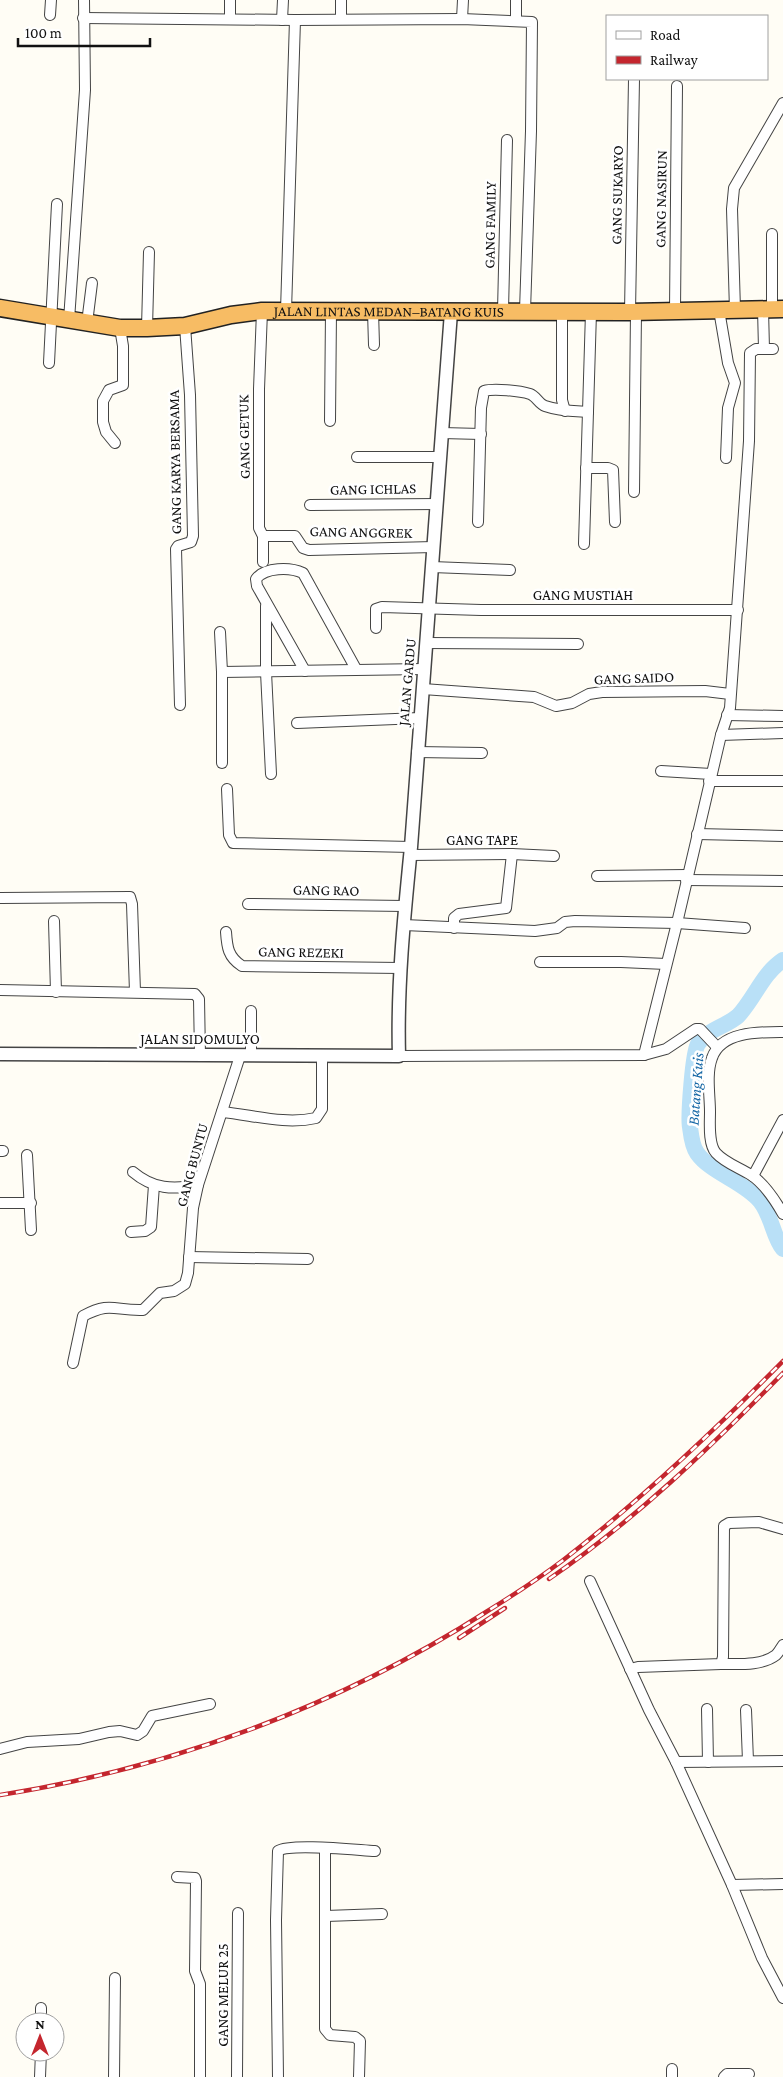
<svg xmlns="http://www.w3.org/2000/svg" width="783" height="2077" viewBox="0 0 783 2077" font-family="'Crimson Pro',serif">
<rect width="100%" height="100%" fill="#fffdf5"/>
<g fill="none" stroke-linecap="round" stroke-linejoin="round">
<!-- river -->
<path stroke="#b9e0f7" stroke-width="16" d="M783,960C762,974 755,998 738,1016C727,1026 706,1030 698,1044C693,1051 688,1117 690,1127C691,1135 692,1146 697,1153C711,1173 743,1181 760,1201C772,1216 773,1237 783,1249"/>
<defs>
<g id="minor">
<path d="M341,0V19"/>
<path d="M50,15L51,0"/>
<path d="M83,18L295,20L462,19L532,22L531,131L525,311"/>
<path d="M230,19V0"/>
<path d="M462,19L463,0"/>
<path d="M282,20L283,0"/>
<path d="M516,21V0"/>
<path d="M772,234V309"/>
<path d="M763,309L764,349"/>
<path d="M719,310L728,363L735,383L728,408L726,458"/>
<path d="M735,310L732,209L734,188L783,103"/>
<path d="M262,311L259,389V528L263,536V562"/>
<path d="M286,311L295,20"/>
<path d="M373,311L374,345"/>
<path d="M503,311L507,140"/>
<path d="M675,311L677,86"/>
<path d="M562,312V400L565,411"/>
<path d="M630,312L634,79"/>
<path d="M69,320L85,90L84,0"/>
<path d="M87,323L92,283"/>
<path d="M147,328L149,252"/>
<path d="M49,363L57,204"/>
<path d="M330,421L331,311"/>
<path d="M442,433L481,434"/>
<path d="M115,443L106,432L103,422V401L109,390L123,385V346L120,328"/>
<path d="M357,457H440"/>
<path d="M586,468H608L613,470L615,522"/>
<path d="M634,492L636,312"/>
<path d="M310,505L437,504"/>
<path d="M478,522L481,408L484,391C494,388 520,391 530,394C536,396 539,404 545,406C559,411 573,411 588,412"/>
<path d="M263,536H295L303,548L309,550L434,547"/>
<path d="M584,544L591,312"/>
<path d="M432,567L510,570"/>
<path d="M266,606V672L271,774"/>
<path d="M376,628V609L382,607L481,610H738"/>
<path d="M220,632L222,672L424,669"/>
<path d="M426,643L578,644"/>
<path d="M305,671L257,586L256,579C265,567 290,567 303,573L356,669"/>
<path d="M222,672V763"/>
<path d="M423,689L534,697L556,706L572,703L589,694L602,692L705,691L730,694"/>
<path d="M180,705L176,549L178,546L191,542L193,536L190,395L185,326"/>
<path d="M727,715L783,716"/>
<path d="M297,723L420,718"/>
<path d="M721,735L783,733"/>
<path d="M417,752L482,753"/>
<path d="M661,771L711,774"/>
<path d="M709,781H783"/>
<path d="M227,789L229,835L233,843L411,847"/>
<path d="M697,834L783,836"/>
<path d="M410,855L512,854L554,856"/>
<path d="M597,876L687,875"/>
<path d="M686,880L783,881"/>
<path d="M0,898L130,897L132,904L135,992"/>
<path d="M248,904L405,906"/>
<path d="M54,921L56,992"/>
<path d="M404,925L535,931L557,928L565,922L575,921L677,923L745,928"/>
<path d="M454,928V918L459,914L506,908L512,854"/>
<path d="M226,932C227,947 228,957 242,966L401,968"/>
<path d="M540,962H621L666,964"/>
<path d="M0,990L195,994L199,999L200,1055"/>
<path d="M251,1011V1056"/>
<path d="M783,1032C760,1032 721,1031 712,1058C706,1074 710,1095 710,1112C710,1123 708,1144 716,1153C725,1163 740,1168 751,1175C765,1184 775,1200 783,1214"/>
<path d="M644,1055L677,923L721,735L730,708L749,441L750,353L756,349H773"/>
<path d="M399,1056L644,1055L666,1049L696,1029H700L717,1047"/>
<path d="M222,1112C253,1115 285,1125 316,1118L322,1109V1056"/>
<path d="M0,1151H3"/>
<path d="M27,1155L31,1230"/>
<path d="M133,1172C153,1189 173,1190 198,1185"/>
<path d="M753,1176L783,1120"/>
<path d="M0,1203H31"/>
<path d="M131,1232L145,1231L151,1227L154,1185"/>
<path d="M189,1257L308,1259"/>
<path d="M73,1363L83,1316C111,1301 114,1311 143,1310L160,1293L174,1291L185,1284L188,1273L193,1208L198,1185L240,1056"/>
<path d="M590,1581L649,1710L676,1762L732,1885L762,1958L783,1998"/>
<path d="M721,1664C738,1664 762,1666 776,1655C779,1652 781,1648 783,1645"/>
<path d="M630,1669L638,1667L721,1664L723,1657L724,1526L729,1523L759,1522L783,1529"/>
<path d="M707,1709L708,1762"/>
<path d="M746,1710L748,1761"/>
<path d="M0,1749L27,1742L79,1739L109,1732L120,1731L137,1735L143,1731L152,1716L210,1704"/>
<path d="M676,1762L783,1761"/>
<path d="M325,1849V2029L330,2035L355,2037L360,2041L359,2077"/>
<path d="M177,1877L195,1878L196,1881L195,1971L200,1984V2077"/>
<path d="M732,1885L783,1884"/>
<path d="M326,1916L382,1914"/>
<path d="M41,2022V2008"/>
<path d="M40,2077L41,2052"/>
<path d="M114,2077L115,1978"/>
<path d="M237,2077L238,1913"/>
<path d="M278,2077L276,1920L278,1851C290,1843 356,1850 375,1851"/>
<path d="M672,2077V2069"/>
<path d="M724,2077L727,2074H749"/>
</g>
<path id="tertiary" d="M0,1054L399,1056C397,986 404,917 411,847L451,312"/>
<g id="trunk">
<path id="s1" d="M0,308L120,328H147L185,326L231,315L262,311L630,312L783,309"/>
</g>
</defs>
<!-- minor casing -->
<use href="#minor" stroke="#444" stroke-width="12"/>
<!-- tertiary casing -->
<use href="#tertiary" stroke="#444" stroke-width="15"/>
<!-- trunk casing -->
<use href="#trunk" stroke="#222" stroke-width="19"/>
<!-- minor -->
<use href="#minor" stroke="#fff" stroke-width="10"/>
<!-- tertiary -->
<use href="#tertiary" stroke="#fff" stroke-width="12"/>
<!-- trunk -->
<use href="#trunk" stroke="#f7bc64" stroke-width="16"/>
<defs>
<g id="rail">
<path d="M549,1579C635,1520 710,1448 783,1373"/>
<path d="M459,1638L505,1608"/>
<path d="M0,1795C172,1768 339,1706 486,1612C512,1596 538,1579 562,1561C641,1500 713,1432 783,1361"/>
</g>
</defs>
<!-- rail casing -->
<use href="#rail" stroke="#c4262e" stroke-width="4.5"/>
<!-- rail -->
<use href="#rail" stroke="#fff" stroke-width="2.5" stroke-dasharray="8" stroke-linecap="butt"/>
</g>
<g text-anchor="middle" stroke-width="5" stroke-linejoin="round" paint-order="stroke">
<!-- street labels -->
<g font-size="15" fill="#111" stroke="#fff">
<text transform="translate(617 195) rotate(-89)" y="5">GANG SUKARYO</text>
<text transform="translate(661 199) rotate(-89)" y="5">GANG NASIRUN</text>
<text transform="translate(490 225) rotate(-89)" y="5">GANG FAMILY</text>
<text dy="5" stroke="none"><textPath href="#s1" startOffset="392">JALAN LINTAS MEDAN–BATANG KUIS</textPath></text>
<text transform="translate(244 437) rotate(-91)" y="5">GANG GETUK</text>
<text transform="translate(175 462) rotate(-91)" y="5">GANG KARYA BERSAMA</text>
<text transform="translate(373 489) rotate(-1)" y="5">GANG ICHLAS</text>
<text transform="translate(361 532) rotate(1)" y="5">GANG ANGGREK</text>
<text x="583" y="600">GANG MUSTIAH</text>
<text transform="translate(634 678) rotate(-2)" y="5">GANG SAIDO</text>
<text transform="translate(407 682) rotate(-85)" y="5">JALAN GARDU</text>
<text x="482" y="845">GANG TAPE</text>
<text transform="translate(326 890) rotate(1)" y="5">GANG RAO</text>
<text transform="translate(301 952) rotate(1)" y="5">GANG REZEKI</text>
<text x="200" y="1044">JALAN SIDOMULYO</text>
<text transform="translate(192 1165) rotate(-75)" y="5">GANG BUNTU</text>
<text transform="translate(223 1995) rotate(-90)" y="5">GANG MELUR 25</text>
</g>
<!-- water labels -->
<g font-size="16" font-style="italic" fill="#1768a6" stroke="#fff">
<text transform="translate(695 1089) rotate(-86)" y="6">Batang Kuis</text>
</g>
</g>
<!-- legend -->
<rect x="606" y="15" width="162" height="65" fill="#ffffff" stroke="#a0a0a0"/>
<rect x="616" y="31" width="25" height="8" fill="#ffffff" stroke="#a0a0a0"/>
<text x="650" y="40" font-size="15" fill="#111111">Road</text>
<rect x="616" y="56" width="25" height="8" fill="#c4262e" stroke="#a0a0a0"/>
<text x="650" y="65" font-size="15" fill="#111111">Railway</text>
<!-- north arrow -->
<g transform="translate(40 2037)"><circle r="24" fill="#ffffff" stroke="#a0a0a0"/>
<path d="M0-4L9 19L0 12L-9 19Z" fill="#c4262e"/>
<text y="-8" font-size="14" font-weight="bold" text-anchor="middle" fill="#111111">N</text>
</g>
<!-- scale -->
<path d="M18 38v8h132v-8" fill="none" stroke="#111111" stroke-width="2.5"/>
<text x="25" y="38" font-size="15" fill="#111111" stroke="#ffffff" stroke-width="4" paint-order="stroke">100 m</text>
</svg>
